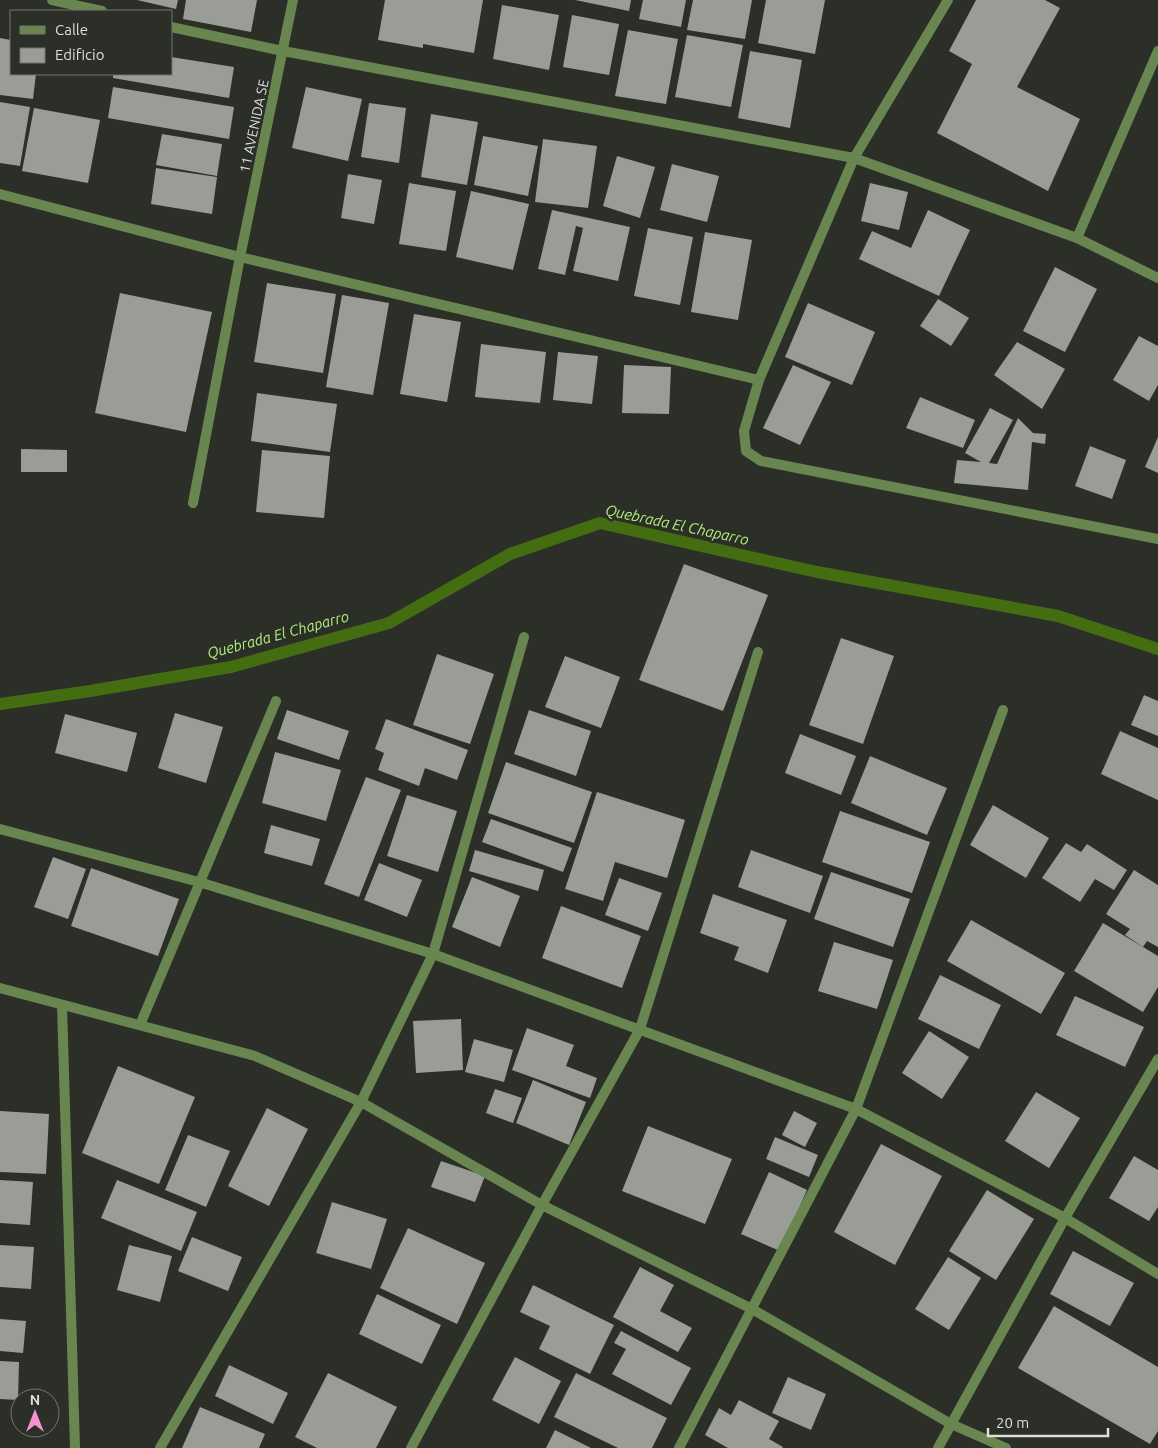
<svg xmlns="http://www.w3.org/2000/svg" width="1158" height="1448" viewBox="0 0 1158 1448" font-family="Ubuntu,sans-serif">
<rect width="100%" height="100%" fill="#2b2f28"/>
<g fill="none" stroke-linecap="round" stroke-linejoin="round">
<!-- stream -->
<path stroke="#446d12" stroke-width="12" d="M0,704L90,691L231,667L389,623L510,554L600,523L817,572L1058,616L1158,649"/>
</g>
<!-- building -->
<g fill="#999d95">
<path d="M137,0H178L176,9Z"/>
<path d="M186,0H257L251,32L183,19Z"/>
<path d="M385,0H483L474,53L423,44V48L378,40Z"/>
<path d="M575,0H631L629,11Z"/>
<path d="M643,0H686L681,27L639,19Z"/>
<path d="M693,0H752L745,39L687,30Z"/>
<path d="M766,0H825L815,54L758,43Z"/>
<path d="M976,0H1045L1060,8L1017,87L1080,119L1048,191L937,133L972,64L949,51Z"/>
<path d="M502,5L559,15L549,70L493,59Z"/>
<path d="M572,15L619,24L609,75L563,67Z"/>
<path d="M628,30L678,39L666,104L615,96Z"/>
<path d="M687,35L743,45L731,107L675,97Z"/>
<path d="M0,38L11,40V74H36L33,99L0,95Z"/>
<path d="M750,51L802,60L790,128L738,118Z"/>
<path d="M171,57L234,67L229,98L113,78V74H171Z"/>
<path d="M113,87L234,107L229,139L108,118Z"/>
<path d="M306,87L362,99L348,161L292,148Z"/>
<path d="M0,102L30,107L20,166L0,163Z"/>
<path d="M369,103L406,108L399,163L361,157Z"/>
<path d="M34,108L100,120L88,183L22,171Z"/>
<path d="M431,114L478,122L467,185L421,177Z"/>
<path d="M162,134L222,144L217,176L156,165Z"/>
<path d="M483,136L538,146L528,196L474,185Z"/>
<path d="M543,139L597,146L588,208L535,202Z"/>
<path d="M617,156L655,167L640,218L603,206Z"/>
<path d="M672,164L719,176L707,222L660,210Z"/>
<path d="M156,168L217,177L212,214L151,204Z"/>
<path d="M348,174L382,180L374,224L341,218Z"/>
<path d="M409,183L456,191L446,251L399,244Z"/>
<path d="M870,183L908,192L899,230L861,221Z"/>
<path d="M471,191L529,204L513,270L456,257Z"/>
<path d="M552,210L630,227L618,281L573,271L583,228L576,226L565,275L538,269Z"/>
<path d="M928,210L970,230L939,296L859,259L872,231L911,248Z"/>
<path d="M648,228L693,237L680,305L634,296Z"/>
<path d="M705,232L752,240L738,320L691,312Z"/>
<path d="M1055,267L1097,289L1065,352L1023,331Z"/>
<path d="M267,283L336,294L323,373L254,362Z"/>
<path d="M120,293L212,312L186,432L95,413Z"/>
<path d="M342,295L389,303L373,395L326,387Z"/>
<path d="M938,299L969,318L951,346L920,326Z"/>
<path d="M808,303L875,332L852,385L785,357Z"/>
<path d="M414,314L461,322L447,402L400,394Z"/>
<path d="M1139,336L1158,346V385L1149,401L1113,380Z"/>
<path d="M1017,342L1065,369L1042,409L994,375Z"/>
<path d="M481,344L546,352L540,403L475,397Z"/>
<path d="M558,352L598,356L592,404L553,400Z"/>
<path d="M624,365L671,367L669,414L622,413Z"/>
<path d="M793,365L831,382L800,445L763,428Z"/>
<path d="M257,393L337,404L330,452L251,441Z"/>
<path d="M920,397L975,420L963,448L906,428Z"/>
<path d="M990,408L1013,420L989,463L997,464L1018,418L1033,433L1046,434L1045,444L1032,442L1028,490L954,483L957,460L981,462L965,453Z"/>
<path d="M1158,437V473L1145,467Z"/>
<path d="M1090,446L1126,460L1112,499L1075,486Z"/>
<path d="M21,449L67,450V472H21Z"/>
<path d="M262,450L330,456L324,518L256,512Z"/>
<path d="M684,564L768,595L723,711L639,680Z"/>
<path d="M841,638L894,656L863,744L809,725Z"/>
<path d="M437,654L494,674L470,744L413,725Z"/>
<path d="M565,656L620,677L601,728L545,707Z"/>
<path d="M1144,695L1158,701V736L1131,725Z"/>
<path d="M287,710L349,731L339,760L277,739Z"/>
<path d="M529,710L591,731L576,776L514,754Z"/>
<path d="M175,713L223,727L206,783L158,768Z"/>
<path d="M65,714L137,733L127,772L55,753Z"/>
<path d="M386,719L468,750L457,780L425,768L419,786L378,770L384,753L375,749Z"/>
<path d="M1120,731L1158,748V800L1101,774Z"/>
<path d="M800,734L856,756L841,795L785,773Z"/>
<path d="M275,752L341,770L326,821L262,803Z"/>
<path d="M870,756L947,788L927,835L851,803Z"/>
<path d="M506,762L592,792L574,843L488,813Z"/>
<path d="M366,777L401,790L359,897L324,884Z"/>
<path d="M597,792L685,820L667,878L615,862L603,901L565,889Z"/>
<path d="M407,795L457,811L438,872L387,856Z"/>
<path d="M993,805L1049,838L1026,878L970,845Z"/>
<path d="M840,811L930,842L912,893L822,862Z"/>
<path d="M491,819L572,848L563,872L482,842Z"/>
<path d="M271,825L320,839L312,866L264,853Z"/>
<path d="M1066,843L1081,852L1087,844L1127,870L1114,890L1095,879L1080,902L1042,878Z"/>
<path d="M475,850L544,870L538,891L469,871Z"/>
<path d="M751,850L823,876L810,913L738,887Z"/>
<path d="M53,857L86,869L68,919L34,907Z"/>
<path d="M379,863L422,880L407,917L364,900Z"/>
<path d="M91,868L179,899L158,956L71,926Z"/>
<path d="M1134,870L1158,885V947L1147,941L1143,947L1125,935L1130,929L1106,914Z"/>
<path d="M831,872L910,899L893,947L814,919Z"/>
<path d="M472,877L520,896L500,947L452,927Z"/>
<path d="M619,878L662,893L648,931L605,915Z"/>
<path d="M713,894L787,920L768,973L734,960L739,947L700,933Z"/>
<path d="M561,906L641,936L622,988L542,958Z"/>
<path d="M971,920L1065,973L1041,1014L947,961Z"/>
<path d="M1103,923L1158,956V987L1143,1012L1074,971Z"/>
<path d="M834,942L893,960L877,1009L818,991Z"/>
<path d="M940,975L1001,1005L979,1049L918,1019Z"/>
<path d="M1075,996L1144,1027L1125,1067L1056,1035Z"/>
<path d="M461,1019L463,1070L416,1073L413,1021Z"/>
<path d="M527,1028L574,1045L566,1066L597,1078L590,1098L512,1070Z"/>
<path d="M929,1031L969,1057L942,1099L902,1073Z"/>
<path d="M474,1039L513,1050L504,1082L465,1072Z"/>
<path d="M118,1066L195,1097L159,1184L82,1153Z"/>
<path d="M533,1080L586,1102L569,1145L516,1123Z"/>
<path d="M495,1089L522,1098L513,1123L486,1113Z"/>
<path d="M1036,1092L1080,1118L1049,1168L1005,1141Z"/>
<path d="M267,1108L308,1129L269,1206L228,1186Z"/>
<path d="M0,1111L49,1114L46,1174L0,1172Z"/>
<path d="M794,1111L817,1123L805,1147L782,1135Z"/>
<path d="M648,1126L732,1159L705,1224L622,1191Z"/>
<path d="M188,1135L230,1151L206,1207L165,1190Z"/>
<path d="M775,1137L818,1155L809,1177L766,1159Z"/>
<path d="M881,1144L942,1176L895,1265L834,1232Z"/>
<path d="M1134,1156L1158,1170V1207L1149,1221L1109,1198Z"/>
<path d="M441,1161L485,1176L475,1202L431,1187Z"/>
<path d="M769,1172L807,1190L780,1251L741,1234Z"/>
<path d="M0,1180L33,1182L30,1225L0,1223Z"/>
<path d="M117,1180L197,1212L181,1251L101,1218Z"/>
<path d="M987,1190L1034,1219L996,1280L949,1251Z"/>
<path d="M332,1202L387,1219L371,1269L316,1253Z"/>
<path d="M408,1228L485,1263L457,1324L380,1288Z"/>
<path d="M192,1237L242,1257L228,1291L178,1271Z"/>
<path d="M0,1245L34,1247L31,1289L0,1287Z"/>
<path d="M129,1245L172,1256L160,1302L117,1290Z"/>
<path d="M1073,1251L1134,1283L1110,1326L1050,1294Z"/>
<path d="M948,1257L981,1278L949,1330L915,1309Z"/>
<path d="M640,1267L674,1285L660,1311L692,1328L678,1352L613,1317Z"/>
<path d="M533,1285L614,1325L590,1374L539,1349L550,1326L520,1312Z"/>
<path d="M377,1294L441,1325L422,1364L359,1334Z"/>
<path d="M1054,1306L1158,1367V1431L1150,1444L1018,1368Z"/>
<path d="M0,1319L26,1321L23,1353L0,1351Z"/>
<path d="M621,1331L691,1368L671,1405L612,1374L626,1349L614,1343Z"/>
<path d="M515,1357L561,1381L539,1424L492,1400Z"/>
<path d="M0,1361L19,1362L18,1400L0,1399Z"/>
<path d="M229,1365L288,1393L273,1424L215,1396Z"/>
<path d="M328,1373L397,1407L376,1448H317L295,1437Z"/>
<path d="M576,1373L667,1418L652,1448H618L554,1417Z"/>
<path d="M788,1377L826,1394L811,1430L772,1413Z"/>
<path d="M739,1400L779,1421L769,1439L783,1447L782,1448H728L705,1435L719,1408L731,1415Z"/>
<path d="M200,1407L265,1434L259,1448H182Z"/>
<path d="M555,1430L591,1448H546Z"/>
</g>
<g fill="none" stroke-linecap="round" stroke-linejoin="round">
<!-- street -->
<g stroke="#698550" stroke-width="10">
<path d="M52,0L102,11"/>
<path d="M948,0L854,158L759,380L744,431L746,451L761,461L1158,539"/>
<path d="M171,27L283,51L854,158L1077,238L1158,278"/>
<path d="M0,194L240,257L759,380"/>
<path d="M1077,238L1158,51"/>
<path d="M193,503L240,257L293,0"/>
<path d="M0,829L199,882L433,954L856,1109L1065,1218L1158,1274"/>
<path d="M0,988L255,1056L361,1102L542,1205L752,1309L951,1424L1006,1448"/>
<path d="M62,1005L75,1448"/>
<path d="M140,1025L276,701"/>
<path d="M160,1448L361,1102L433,954L524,637"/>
<path d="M411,1448L542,1205L640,1029L758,652"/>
<path d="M679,1448L856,1109L1003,710"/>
<path d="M938,1448L1065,1218L1158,1059"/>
</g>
</g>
<g text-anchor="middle" stroke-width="5" stroke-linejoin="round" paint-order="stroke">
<!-- street labels -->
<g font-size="14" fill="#dddfdb" stroke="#2b2f28">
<text transform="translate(254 126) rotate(-78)" y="5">11 AVENIDA SE</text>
</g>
<!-- water labels -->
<g font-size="15" font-style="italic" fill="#b2ec7c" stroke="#2b2f28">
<text transform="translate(677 525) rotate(12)" y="5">Quebrada El Chaparro</text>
<text transform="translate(278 635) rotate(-15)" y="5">Quebrada El Chaparro</text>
</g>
</g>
<!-- legend -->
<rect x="10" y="10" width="162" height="65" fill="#2b2f28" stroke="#727570"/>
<rect x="20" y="26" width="25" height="8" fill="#698550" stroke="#727570"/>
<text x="55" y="35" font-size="15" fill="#dddfdb">Calle</text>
<rect x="20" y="48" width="25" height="15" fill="#999d95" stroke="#727570"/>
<text x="55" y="60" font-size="15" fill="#dddfdb">Edificio</text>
<!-- north arrow -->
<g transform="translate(35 1413)"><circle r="24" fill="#2b2f28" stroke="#727570"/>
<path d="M0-4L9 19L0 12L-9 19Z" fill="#f591d2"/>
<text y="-8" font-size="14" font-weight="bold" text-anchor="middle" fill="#dddfdb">N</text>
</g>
<!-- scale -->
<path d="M988 1428v8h120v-8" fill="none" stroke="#dddfdb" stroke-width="2.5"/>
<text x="996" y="1428" font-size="15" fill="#dddfdb" stroke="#2b2f28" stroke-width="4" paint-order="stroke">20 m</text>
</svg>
